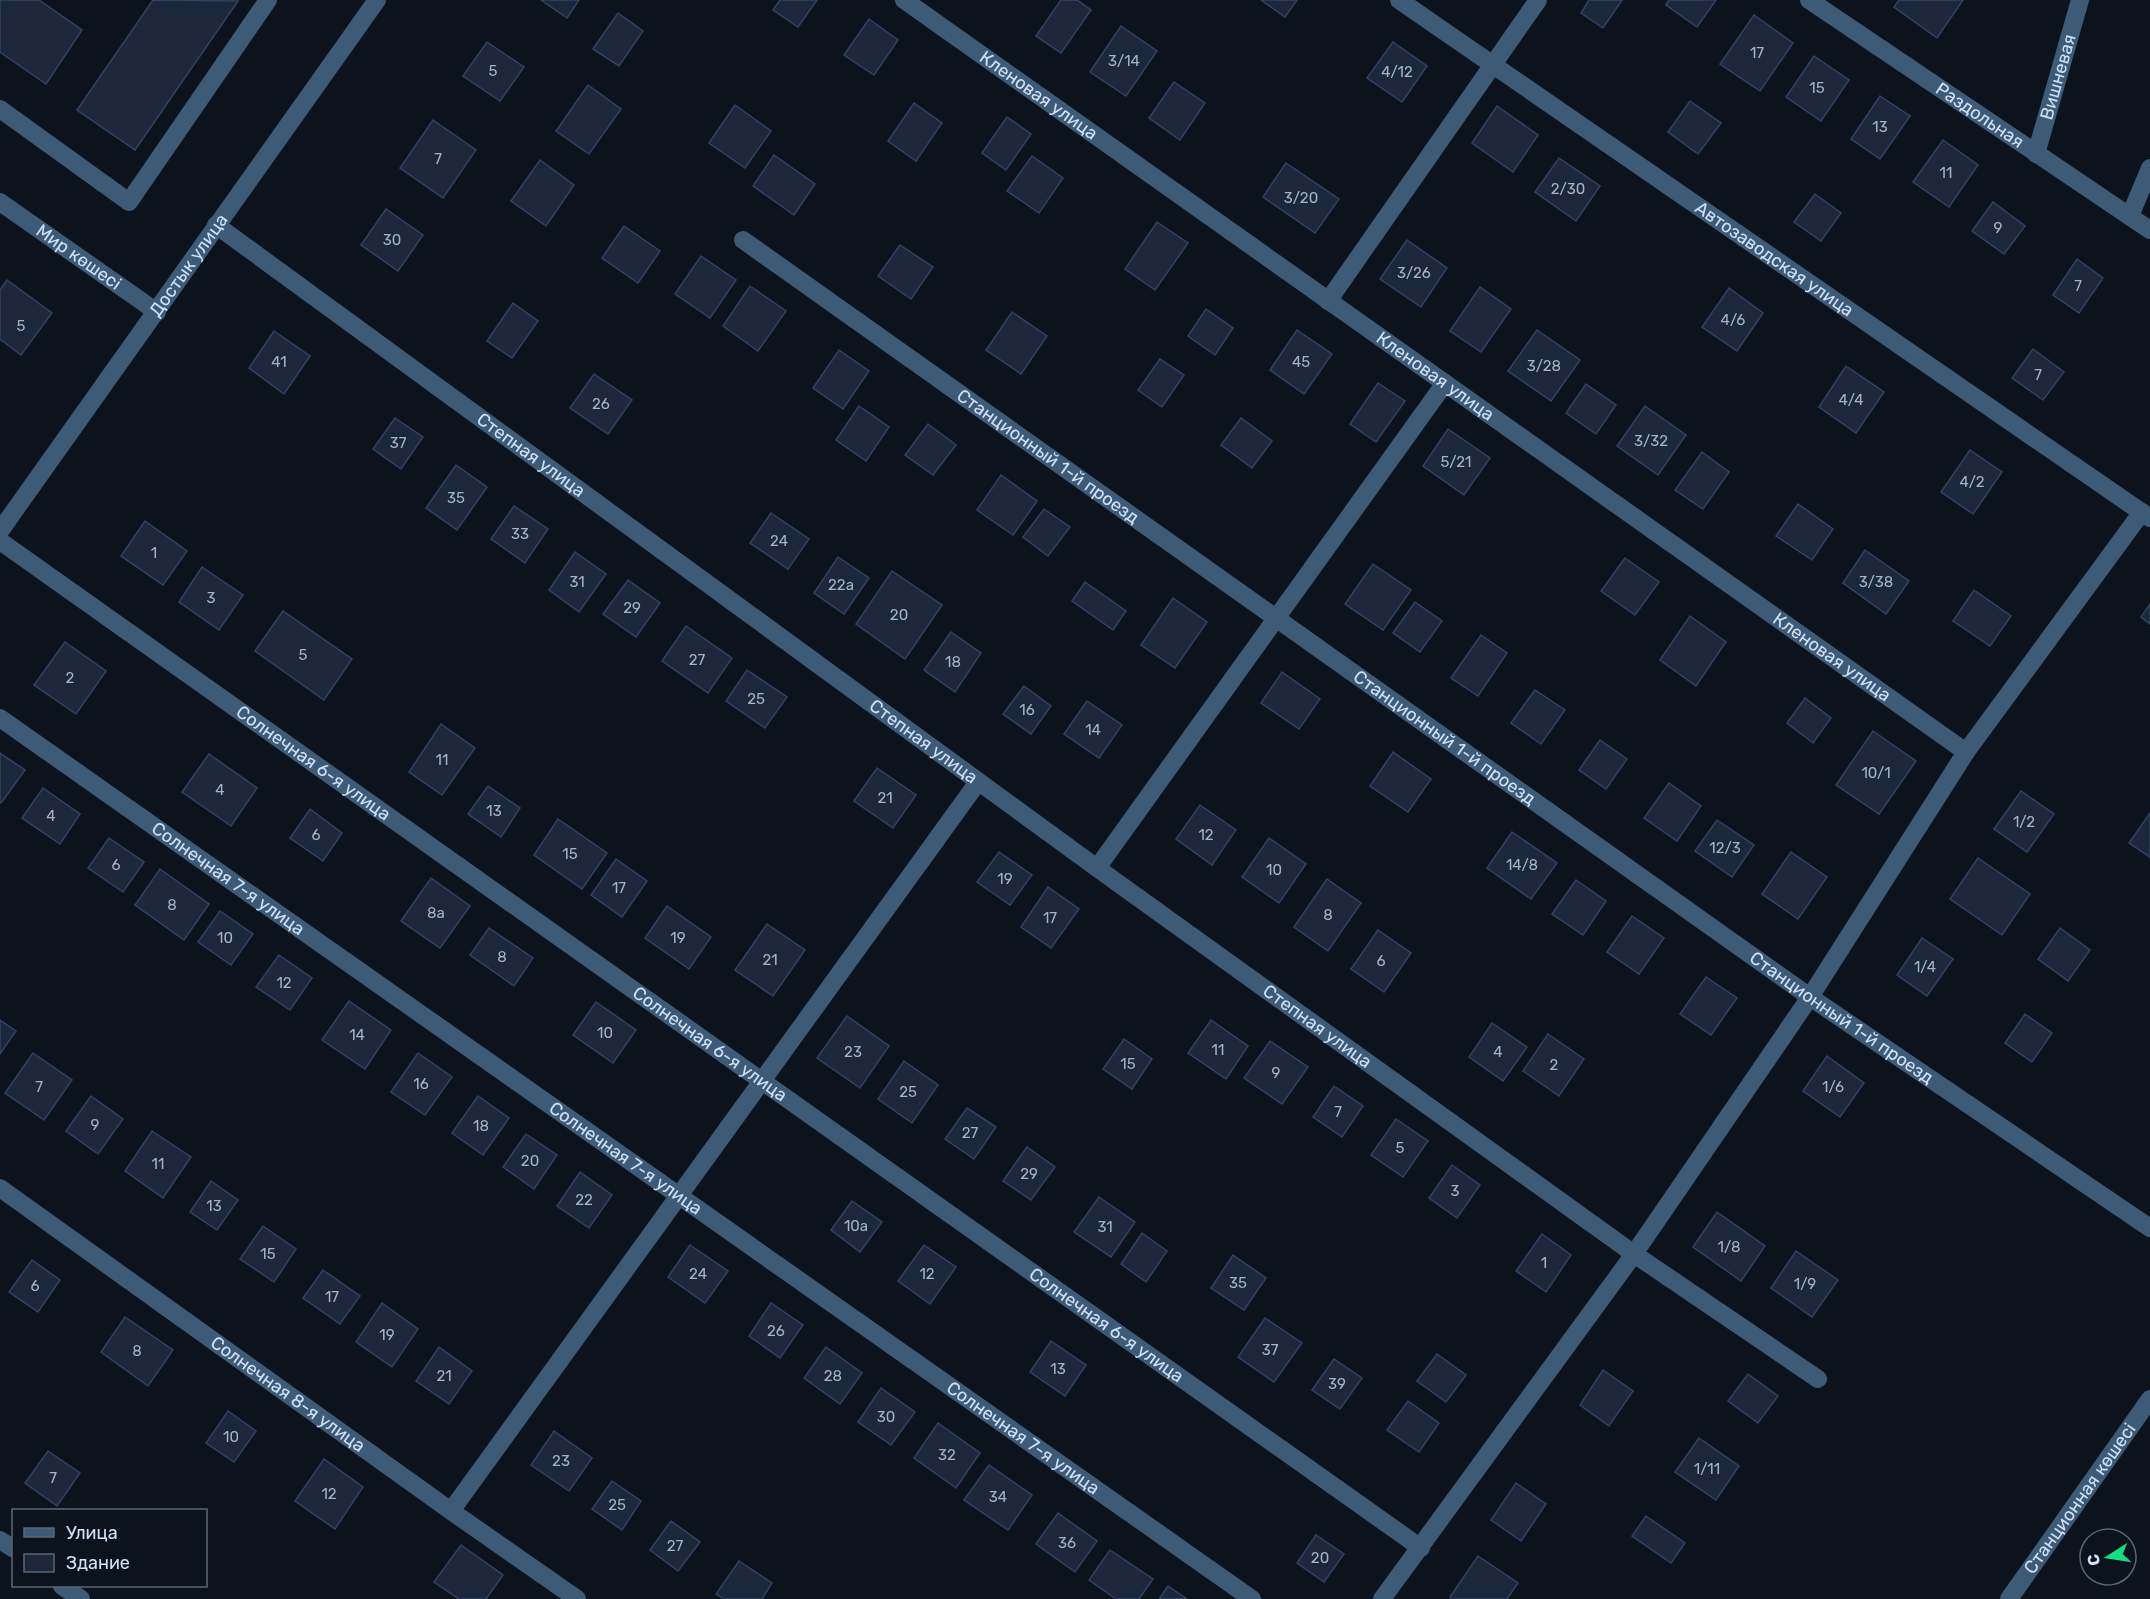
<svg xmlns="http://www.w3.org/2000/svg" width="2150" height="1599" viewBox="0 0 2150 1599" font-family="Rubik,sans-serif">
<rect width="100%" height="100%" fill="#0d131c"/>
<!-- building -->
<g fill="#1c273b" stroke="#304365" stroke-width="1.5">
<path d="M0,0H39L82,30L46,84L0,52Z"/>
<path d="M153,0L238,1L135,150L77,110Z"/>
<path d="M541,0H579L567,18Z"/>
<path d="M780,0H817L798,27L773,10Z"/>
<path d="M1061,0H1077L1091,10L1061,53L1036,36Z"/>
<path d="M1261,0H1297L1285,17Z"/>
<path d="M1589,0H1622L1603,28L1581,13Z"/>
<path d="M1669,0H1716L1697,27L1666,5Z"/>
<path d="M1899,0H1963L1937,38L1894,7Z"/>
<path d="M618,13L643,31L619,66L593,49Z"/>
<path d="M1754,15L1793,43L1760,91L1720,64Z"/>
<path d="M869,19L898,40L874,75L844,55Z"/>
<path d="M1121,26L1157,51L1126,96L1090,72Z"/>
<path d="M487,42L524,67L500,101L463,76Z"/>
<path d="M1393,42L1427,66L1402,102L1367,78Z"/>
<path d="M1814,56L1849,80L1821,121L1786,97Z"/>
<path d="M1174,82L1205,103L1180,140L1149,118Z"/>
<path d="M588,85L621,109L589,154L556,131Z"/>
<path d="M1880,96L1910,116L1880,159L1851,139Z"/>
<path d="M1690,101L1721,123L1698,154L1668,132Z"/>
<path d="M914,103L942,123L916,161L888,141Z"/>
<path d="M735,105L771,131L745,168L709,143Z"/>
<path d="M1497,106L1538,135L1513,172L1472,143Z"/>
<path d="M1007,117L1031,134L1006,170L982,153Z"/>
<path d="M433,120L476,150L443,198L400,168Z"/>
<path d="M1943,140L1978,165L1949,207L1913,182Z"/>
<path d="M774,155L815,184L794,215L753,186Z"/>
<path d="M1032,156L1063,178L1039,213L1007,191Z"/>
<path d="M1559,158L1600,186L1576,221L1535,192Z"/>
<path d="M540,160L574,185L546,226L511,201Z"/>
<path d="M1286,163L1339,199L1315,233L1263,197Z"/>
<path d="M1815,194L1841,213L1821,241L1794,222Z"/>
<path d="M1993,202L2025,226L2004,254L1972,231Z"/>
<path d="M386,209L423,235L398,271L361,245Z"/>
<path d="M1157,222L1188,243L1155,290L1125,269Z"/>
<path d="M624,226L660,251L638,283L602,258Z"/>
<path d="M1407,240L1447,268L1421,307L1380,279Z"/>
<path d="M900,245L933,267L911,299L878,276Z"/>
<path d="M701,256L736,280L710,318L675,294Z"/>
<path d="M2077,259L2103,278L2079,313L2053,295Z"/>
<path d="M7,280L52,313L21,355L0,339V290Z"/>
<path d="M750,286L786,311L758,351L723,326Z"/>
<path d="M1480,287L1511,309L1481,352L1450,331Z"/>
<path d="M1729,288L1763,313L1737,351L1702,327Z"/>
<path d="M513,303L538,321L512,358L487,341Z"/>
<path d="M1206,309L1233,328L1215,355L1188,336Z"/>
<path d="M1012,312L1047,336L1021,374L986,350Z"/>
<path d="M1297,330L1332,354L1304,394L1270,370Z"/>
<path d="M1537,330L1580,360L1551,401L1508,371Z"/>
<path d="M274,331L310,356L284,394L249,368Z"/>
<path d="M2033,349L2064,372L2043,400L2012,378Z"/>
<path d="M839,350L869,371L843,409L813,388Z"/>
<path d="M1160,359L1184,375L1162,407L1138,390Z"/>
<path d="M1846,366L1884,392L1856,433L1819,407Z"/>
<path d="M594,374L632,400L608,434L570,408Z"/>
<path d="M1378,383L1405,401L1376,442L1350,424Z"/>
<path d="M1586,384L1616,405L1596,434L1566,413Z"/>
<path d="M859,406L889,427L866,461L836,440Z"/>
<path d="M1645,406L1686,435L1658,475L1617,446Z"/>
<path d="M395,418L423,437L401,469L373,449Z"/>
<path d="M1241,418L1272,441L1252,468L1221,445Z"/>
<path d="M928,424L956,445L933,475L905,455Z"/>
<path d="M1448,429L1490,458L1464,495L1423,466Z"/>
<path d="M1970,450L2002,472L1973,514L1941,492Z"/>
<path d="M1702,452L1729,472L1703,509L1675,490Z"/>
<path d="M456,465L487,487L457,530L426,508Z"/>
<path d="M1001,475L1037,501L1013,535L977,510Z"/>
<path d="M1798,504L1833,529L1812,560L1776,536Z"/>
<path d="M514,506L548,529L525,563L491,539Z"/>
<path d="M1044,509L1070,527L1048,556L1023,537Z"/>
<path d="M771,513L809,539L788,569L750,543Z"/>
<path d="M145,521L187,551L163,585L121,556Z"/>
<path d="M1865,550L1909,581L1886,614L1843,583Z"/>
<path d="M575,552L606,574L579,612L549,590Z"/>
<path d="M838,557L869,578L844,614L814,593Z"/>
<path d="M1625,558L1659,582L1635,615L1601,591Z"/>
<path d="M1373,564L1411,590L1383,630L1345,604Z"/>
<path d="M202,567L243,595L219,630L179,602Z"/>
<path d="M892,571L942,605L905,659L856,624Z"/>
<path d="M628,580L660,603L636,637L603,614Z"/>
<path d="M1085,582L1126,611L1113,630L1072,601Z"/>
<path d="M1974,590L2011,616L1990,646L1953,621Z"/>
<path d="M1173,598L1207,622L1175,668L1141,645Z"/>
<path d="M1415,602L1442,621L1420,652L1393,633Z"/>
<path d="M2150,604V624L2141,617Z"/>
<path d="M283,611L352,659L324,700L255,651Z"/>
<path d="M1690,616L1726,642L1696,686L1660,660Z"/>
<path d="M686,626L732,658L708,693L662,661Z"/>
<path d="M951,632L981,653L955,692L924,670Z"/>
<path d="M1481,635L1507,653L1478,696L1451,678Z"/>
<path d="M65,642L106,671L76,714L34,685Z"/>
<path d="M747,670L787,697L765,728L726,701Z"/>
<path d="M1282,672L1320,699L1299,729L1261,703Z"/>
<path d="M1024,686L1051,706L1031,734L1003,714Z"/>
<path d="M1535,690L1565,710L1541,744L1511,723Z"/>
<path d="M1805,698L1831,718L1813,743L1787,723Z"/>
<path d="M1087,701L1122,725L1099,758L1064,734Z"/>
<path d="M441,724L475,748L442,795L409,772Z"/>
<path d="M1873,731L1916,761L1879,814L1836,785Z"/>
<path d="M1600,740L1627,759L1606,789L1579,770Z"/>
<path d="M1393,752L1431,779L1408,812L1370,786Z"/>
<path d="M0,753L25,770L1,803L0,802Z"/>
<path d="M209,754L257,788L231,826L182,792Z"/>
<path d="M877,768L916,795L893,828L854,801Z"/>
<path d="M1669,783L1701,806L1677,841L1644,818Z"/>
<path d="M488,786L520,808L501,837L468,814Z"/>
<path d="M43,788L80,814L60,844L22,818Z"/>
<path d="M2021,791L2054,814L2027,852L1994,829Z"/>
<path d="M1200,805L1236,830L1212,865L1176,839Z"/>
<path d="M310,809L342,833L323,861L290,838Z"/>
<path d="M2150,813V857L2129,843Z"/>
<path d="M558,819L607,853L582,889L534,855Z"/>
<path d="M1717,820L1754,845L1732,877L1695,851Z"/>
<path d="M1512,832L1557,863L1531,899L1487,868Z"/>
<path d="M109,838L144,862L123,892L88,868Z"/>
<path d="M1269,838L1306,864L1279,903L1242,877Z"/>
<path d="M999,852L1032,875L1010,905L977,882Z"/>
<path d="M1791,852L1827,877L1798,919L1762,894Z"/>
<path d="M1978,858L2030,894L2002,935L1950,899Z"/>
<path d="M616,859L647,881L622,917L591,895Z"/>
<path d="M160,869L209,904L184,940L135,905Z"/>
<path d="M431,878L470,906L440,948L401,921Z"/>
<path d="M1327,879L1361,903L1328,951L1294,927Z"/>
<path d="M1576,880L1606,901L1583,935L1552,914Z"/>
<path d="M1048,887L1079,909L1051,948L1021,927Z"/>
<path d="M667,906L711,937L689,969L645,938Z"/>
<path d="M220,911L253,934L231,965L198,942Z"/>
<path d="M1632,916L1664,938L1639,974L1607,952Z"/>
<path d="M767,924L805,950L773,996L735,970Z"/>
<path d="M489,928L533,958L514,986L470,955Z"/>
<path d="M2060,928L2090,950L2068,981L2038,959Z"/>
<path d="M1378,930L1411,953L1384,992L1351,969Z"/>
<path d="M1922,938L1953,959L1927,996L1897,975Z"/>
<path d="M279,955L312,978L290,1010L256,987Z"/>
<path d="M1706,977L1737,998L1711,1035L1680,1014Z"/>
<path d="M349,1001L391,1030L365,1069L322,1040Z"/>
<path d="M596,1002L636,1030L613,1063L573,1035Z"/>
<path d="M2025,1014L2052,1033L2032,1062L2005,1043Z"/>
<path d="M847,1016L889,1046L860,1088L817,1058Z"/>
<path d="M0,1020L16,1031L0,1054Z"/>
<path d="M1211,1020L1248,1046L1226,1079L1188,1053Z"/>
<path d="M1492,1023L1527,1047L1503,1081L1469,1057Z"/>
<path d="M1548,1034L1584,1059L1559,1096L1523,1071Z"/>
<path d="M1124,1039L1152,1059L1132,1089L1103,1069Z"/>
<path d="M1270,1041L1308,1067L1282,1104L1244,1078Z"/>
<path d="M33,1053L72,1080L44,1120L5,1093Z"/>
<path d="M418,1053L452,1077L425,1115L391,1092Z"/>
<path d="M1827,1056L1864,1083L1840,1117L1803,1091Z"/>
<path d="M904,1061L938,1085L912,1123L878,1099Z"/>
<path d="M1334,1086L1363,1106L1342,1137L1313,1117Z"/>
<path d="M91,1096L123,1119L98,1154L66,1131Z"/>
<path d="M478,1096L509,1118L483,1155L452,1133Z"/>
<path d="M967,1108L996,1127L974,1159L945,1139Z"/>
<path d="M1396,1119L1428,1141L1403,1177L1371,1155Z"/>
<path d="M152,1131L191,1157L163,1198L125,1171Z"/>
<path d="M526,1134L557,1155L534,1189L503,1167Z"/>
<path d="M1027,1147L1055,1167L1031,1200L1003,1181Z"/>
<path d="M1452,1165L1480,1185L1457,1218L1429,1198Z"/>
<path d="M580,1172L612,1195L589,1228L557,1206Z"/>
<path d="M211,1181L238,1200L217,1230L190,1212Z"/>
<path d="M1099,1197L1135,1222L1111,1257L1074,1232Z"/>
<path d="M852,1201L882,1222L860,1252L831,1230Z"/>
<path d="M1717,1212L1765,1246L1741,1281L1693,1247Z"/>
<path d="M263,1226L296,1249L274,1282L240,1259Z"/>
<path d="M1142,1233L1167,1251L1146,1282L1121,1264Z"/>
<path d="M1542,1234L1571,1255L1546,1292L1516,1271Z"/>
<path d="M690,1245L728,1271L705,1303L668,1277Z"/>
<path d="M924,1245L956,1267L930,1304L898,1281Z"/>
<path d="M1796,1251L1838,1280L1812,1317L1771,1288Z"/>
<path d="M1233,1255L1266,1278L1244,1310L1211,1288Z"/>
<path d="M32,1260L60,1280L38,1312L9,1292Z"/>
<path d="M323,1270L360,1296L340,1324L303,1298Z"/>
<path d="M382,1303L418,1329L392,1367L356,1342Z"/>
<path d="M771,1303L803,1325L780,1358L749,1336Z"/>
<path d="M125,1317L173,1350L148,1386L101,1352Z"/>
<path d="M1265,1318L1302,1343L1274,1382L1238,1357Z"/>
<path d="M1051,1341L1086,1365L1065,1396L1030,1372Z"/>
<path d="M439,1347L472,1371L449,1404L416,1381Z"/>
<path d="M826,1347L862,1373L840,1404L804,1378Z"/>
<path d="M1437,1354L1466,1375L1446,1402L1417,1381Z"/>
<path d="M1334,1359L1362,1378L1340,1409L1312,1390Z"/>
<path d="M1603,1370L1633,1391L1609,1426L1580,1405Z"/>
<path d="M1748,1374L1778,1396L1758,1423L1728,1401Z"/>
<path d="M881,1388L915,1412L891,1445L858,1422Z"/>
<path d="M1408,1401L1439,1423L1419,1452L1387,1430Z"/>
<path d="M228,1411L256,1431L234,1462L206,1443Z"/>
<path d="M938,1423L980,1453L956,1488L914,1458Z"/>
<path d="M554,1431L592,1458L569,1491L531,1465Z"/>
<path d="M1699,1438L1739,1466L1716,1500L1675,1472Z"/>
<path d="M48,1451L80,1473L57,1506L25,1483Z"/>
<path d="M324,1459L363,1487L335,1529L295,1501Z"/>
<path d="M989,1465L1032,1495L1008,1530L964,1500Z"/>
<path d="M612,1481L641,1501L622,1530L592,1509Z"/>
<path d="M1516,1483L1546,1504L1521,1541L1491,1520Z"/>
<path d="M1058,1513L1097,1541L1075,1572L1036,1544Z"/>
<path d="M1646,1516L1685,1543L1671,1563L1632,1536Z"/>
<path d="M671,1521L700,1542L678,1571L650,1550Z"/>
<path d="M1316,1535L1344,1554L1324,1582L1297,1563Z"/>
<path d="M461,1545L503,1575L486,1599H459L434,1582Z"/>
<path d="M1110,1550L1153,1579L1139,1599H1116L1089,1580Z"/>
<path d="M1478,1556L1518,1583L1507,1599H1452L1450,1597Z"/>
<path d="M739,1561L772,1583L762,1599H724L716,1594Z"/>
<path d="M1168,1586L1187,1599H1159Z"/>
</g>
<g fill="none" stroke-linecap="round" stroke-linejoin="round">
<!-- minor -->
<g stroke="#3d5b77" stroke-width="18">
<path id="s1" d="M904,0L1966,752"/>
<path id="s2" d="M1399,0L2150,518"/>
<path id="s3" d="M1809,0L2150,230"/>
<path d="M0,109L129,202L268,0"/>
<path id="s4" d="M2036,154L2080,0"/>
<path id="s5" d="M0,202L157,312"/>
<path d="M2130,216L2150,168"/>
<path id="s6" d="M216,225L1097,868L1634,1254L1818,1379"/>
<path id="s7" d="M743,240L1810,997L2150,1228"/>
<path d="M1328,301L1538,0"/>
<path id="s8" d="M0,531L377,0"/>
<path id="s9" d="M0,541L1421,1548"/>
<path id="s10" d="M0,718L1252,1599"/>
<path d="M1097,868L1445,383"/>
<path id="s11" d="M0,1188L451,1511L577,1599"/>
<path d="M451,1511L978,782"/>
<path d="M0,1540L14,1549"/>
<path d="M62,1586L81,1599"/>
<path d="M1382,1599L1634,1254L1810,997L1966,752L2142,512"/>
<path id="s12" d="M2009,1599L2150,1399"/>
</g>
</g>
<g text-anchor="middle" stroke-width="4.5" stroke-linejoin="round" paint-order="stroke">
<!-- number labels -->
<g font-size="15" fill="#a2b3ca">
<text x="1757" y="58">17</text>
<text x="1124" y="66">3/14</text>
<text x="493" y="76">5</text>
<text x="1397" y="77">4/12</text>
<text x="1817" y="93">15</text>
<text x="1880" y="132">13</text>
<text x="438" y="164">7</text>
<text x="1946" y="178">11</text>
<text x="1568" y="194">2/30</text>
<text x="1301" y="203">3/20</text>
<text x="1998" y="233">9</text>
<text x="392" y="245">30</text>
<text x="1414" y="278">3/26</text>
<text x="2078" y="291">7</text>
<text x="1733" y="325">4/6</text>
<text x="21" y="331">5</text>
<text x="279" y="367">41</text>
<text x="1301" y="367">45</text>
<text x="1544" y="371">3/28</text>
<text x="2038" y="380">7</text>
<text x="1851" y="405">4/4</text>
<text x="601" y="409">26</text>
<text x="1651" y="446">3/32</text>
<text x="398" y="448">37</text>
<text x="1456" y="467">5/21</text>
<text x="1972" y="487">4/2</text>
<text x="456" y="503">35</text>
<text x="520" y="539">33</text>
<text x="779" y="546">24</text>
<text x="154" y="558">1</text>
<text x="577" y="587">31</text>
<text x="1876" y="587">3/38</text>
<text x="841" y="590">22а</text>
<text x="211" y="603">3</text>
<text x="632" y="613">29</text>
<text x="899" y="620">20</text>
<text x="303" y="660">5</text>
<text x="697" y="665">27</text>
<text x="953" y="667">18</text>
<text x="70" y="683">2</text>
<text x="756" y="704">25</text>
<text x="1027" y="715">16</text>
<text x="1093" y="735">14</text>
<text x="442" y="765">11</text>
<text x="1876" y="778">10/1</text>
<text x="220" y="795">4</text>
<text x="885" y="803">21</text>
<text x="494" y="816">13</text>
<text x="51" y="821">4</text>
<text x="2024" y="827">1/2</text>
<text x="316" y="840">6</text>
<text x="1206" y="840">12</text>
<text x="1725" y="853">12/3</text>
<text x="570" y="859">15</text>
<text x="116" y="870">6</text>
<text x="1522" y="870">14/8</text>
<text x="1274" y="875">10</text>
<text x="1005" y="884">19</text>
<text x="619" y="893">17</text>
<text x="172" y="910">8</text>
<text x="436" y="918">8а</text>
<text x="1328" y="920">8</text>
<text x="1050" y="923">17</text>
<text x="225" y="943">10</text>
<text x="678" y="943">19</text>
<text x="502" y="962">8</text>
<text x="770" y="965">21</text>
<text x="1381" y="966">6</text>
<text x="1925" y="972">1/4</text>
<text x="284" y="988">12</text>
<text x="605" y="1038">10</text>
<text x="357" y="1040">14</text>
<text x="1218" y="1055">11</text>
<text x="853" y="1057">23</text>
<text x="1498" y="1057">4</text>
<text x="1128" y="1069">15</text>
<text x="1554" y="1070">2</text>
<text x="1276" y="1078">9</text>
<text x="421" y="1089">16</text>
<text x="39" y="1092">7</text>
<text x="1833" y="1092">1/6</text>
<text x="908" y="1097">25</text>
<text x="1338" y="1117">7</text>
<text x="95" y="1130">9</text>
<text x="481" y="1131">18</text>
<text x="970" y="1138">27</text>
<text x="1400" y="1153">5</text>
<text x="530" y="1166">20</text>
<text x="158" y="1169">11</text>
<text x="1029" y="1179">29</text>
<text x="1455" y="1196">3</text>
<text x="584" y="1205">22</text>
<text x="214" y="1211">13</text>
<text x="856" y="1231">10а</text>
<text x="1105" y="1232">31</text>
<text x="1729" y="1252">1/8</text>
<text x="268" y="1259">15</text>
<text x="1544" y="1268">1</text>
<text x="698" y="1279">24</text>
<text x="927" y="1279">12</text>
<text x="1238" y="1288">35</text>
<text x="1805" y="1289">1/9</text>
<text x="35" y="1291">6</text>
<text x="332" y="1302">17</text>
<text x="776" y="1336">26</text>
<text x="387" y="1340">19</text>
<text x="1270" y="1355">37</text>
<text x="137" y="1356">8</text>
<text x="1058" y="1374">13</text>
<text x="444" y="1381">21</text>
<text x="833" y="1381">28</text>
<text x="1337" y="1389">39</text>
<text x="886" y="1422">30</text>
<text x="231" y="1442">10</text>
<text x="947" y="1460">32</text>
<text x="561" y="1466">23</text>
<text x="1707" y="1474">1/11</text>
<text x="53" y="1483">7</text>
<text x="329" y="1499">12</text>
<text x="998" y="1502">34</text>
<text x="617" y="1510">25</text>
<text x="1067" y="1548">36</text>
<text x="675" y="1551">27</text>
<text x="1320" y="1563">20</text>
</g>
<!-- street labels -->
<g font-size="18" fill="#cee2fa" stroke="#0d131c">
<text dy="6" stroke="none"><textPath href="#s4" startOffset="80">Вишневая</textPath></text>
<text dy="6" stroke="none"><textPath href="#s1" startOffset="165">Кленовая улица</textPath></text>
<text dy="6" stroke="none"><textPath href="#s3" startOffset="206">Раздольная</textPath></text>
<text dy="6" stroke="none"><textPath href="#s5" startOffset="96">Мир көшесі</textPath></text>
<text dy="6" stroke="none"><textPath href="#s2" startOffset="456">Автозаводская улица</textPath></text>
<text dy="6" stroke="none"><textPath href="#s8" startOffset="326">Достык улица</textPath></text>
<text dy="6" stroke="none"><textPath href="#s1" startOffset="651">Кленовая улица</textPath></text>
<text dy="6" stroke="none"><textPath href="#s6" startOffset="390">Степная улица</textPath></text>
<text dy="6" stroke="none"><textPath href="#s7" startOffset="374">Станционный 1-й проезд</textPath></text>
<text dy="6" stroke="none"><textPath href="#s1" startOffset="1137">Кленовая улица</textPath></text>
<text dy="6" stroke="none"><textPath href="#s7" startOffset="860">Станционный 1-й проезд</textPath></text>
<text dy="6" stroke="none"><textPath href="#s6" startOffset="876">Степная улица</textPath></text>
<text dy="6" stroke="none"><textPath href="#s9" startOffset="384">Солнечная 6-я улица</textPath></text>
<text dy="6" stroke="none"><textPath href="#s10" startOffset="279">Солнечная 7-я улица</textPath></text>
<text dy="6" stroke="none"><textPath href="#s7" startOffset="1346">Станционный 1-й проезд</textPath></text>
<text dy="6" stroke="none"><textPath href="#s6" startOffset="1362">Степная улица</textPath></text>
<text dy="6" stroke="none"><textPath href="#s9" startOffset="870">Солнечная 6-я улица</textPath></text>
<text dy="6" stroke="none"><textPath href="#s10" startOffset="765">Солнечная 7-я улица</textPath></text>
<text dy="6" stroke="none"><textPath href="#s9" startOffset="1356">Солнечная 6-я улица</textPath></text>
<text dy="6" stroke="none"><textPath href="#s11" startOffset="354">Солнечная 8-я улица</textPath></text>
<text dy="6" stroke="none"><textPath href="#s10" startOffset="1251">Солнечная 7-я улица</textPath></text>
<text dy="6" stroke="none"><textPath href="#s12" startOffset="123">Станционная көшесі</textPath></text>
</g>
</g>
<!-- legend -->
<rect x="12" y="1509" width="195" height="78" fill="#0d131c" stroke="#5a6675" stroke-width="1.5"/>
<rect x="24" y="1528" width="30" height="9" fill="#3d5b77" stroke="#5a6675" stroke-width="1.5"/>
<text x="66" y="1539" font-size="18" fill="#cee2fa">Улица</text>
<rect x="24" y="1554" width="30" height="18" fill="#1c273b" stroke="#5a6675" stroke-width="1.5"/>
<text x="66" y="1569" font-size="18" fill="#cee2fa">Здание</text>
<!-- north arrow -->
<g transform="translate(2108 1557) rotate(258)"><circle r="28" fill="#0d131c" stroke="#5a6675" stroke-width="1.5"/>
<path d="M0-4.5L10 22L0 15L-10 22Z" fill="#17dd81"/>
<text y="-9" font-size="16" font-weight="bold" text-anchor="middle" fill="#cee2fa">С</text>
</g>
</svg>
